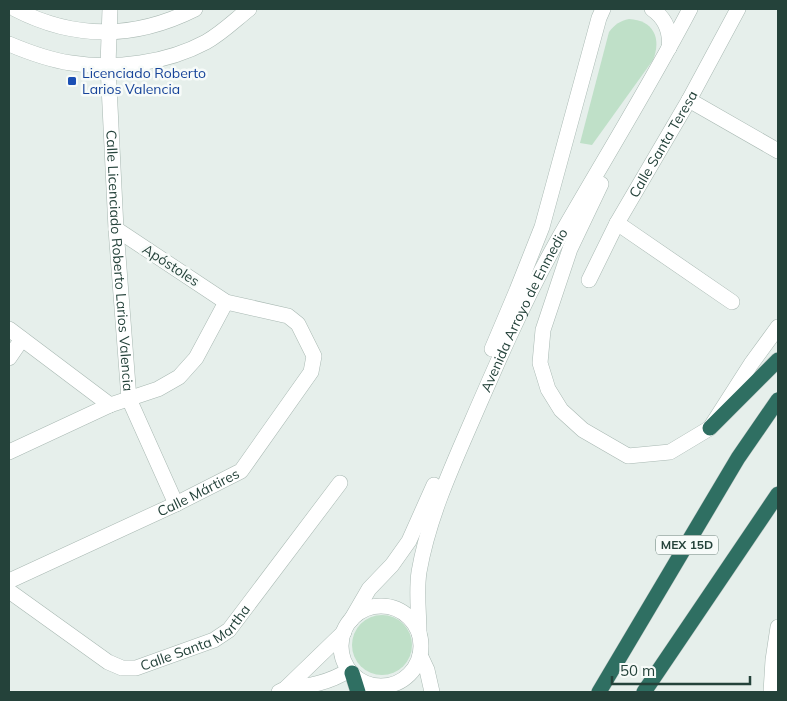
<svg xmlns="http://www.w3.org/2000/svg" width="787" height="701" viewBox="0 0 787 701" font-family="Mulish,sans-serif">
<rect width="100%" height="100%" fill="#e6efeb"/>
<!-- green -->
<g fill="#bfe0c8">
<path d="M629,19C653,20 662,38 653,60L592,145L580,143L609,32C615,24 620,21 629,19Z"/>
<circle cx="382" cy="645" r="30"/>
</g>
<g fill="none" stroke-linecap="round" stroke-linejoin="round">
<defs>
<g id="minor">
<path id="s1" d="M110,9L108,65L116,229L129,399L176,504"/>
<path d="M689,100L778,151"/>
<path d="M617,223L732,302"/>
<path id="s2" d="M589,280L617,223L689,100L738,9"/>
<path d="M9,329L110,405"/>
<path d="M9,358L22,339"/>
<path d="M9,452L110,405L158,389L179,377L196,358L226,302"/>
<path id="s3" d="M9,581L176,504L241,471L311,372L314,356L298,324L288,316L226,302L116,229"/>
<path id="s4" d="M9,591L108,662L122,668H136L214,640L229,630L340,483"/>
<path d="M285,689C309,686 329,683 349,670"/>
<path d="M279,692L285,689L344,632"/>
</g>
<g id="tertiary">
<path d="M15,9C75,40 135,39 195,9"/>
<path d="M652,9C665,18 671,31 669,48"/>
<path d="M9,44C28,52 50,60 71,63C115,70 167,63 206,42C222,33 235,20 249,9"/>
<path d="M601,184L570,249L543,330L540,363L548,389L561,410L583,430L628,456L670,452L710,428L751,364L778,327"/>
<path d="M492,349L517,290L542,227L599,18L603,9"/>
<circle cx="381" cy="646" r="40"/>
<path d="M351,620L369,589L392,565L409,541L434,485"/>
<path id="s5" d="M419,633C419,613 416,592 419,572C428,520 450,471 471,423C497,363 523,303 555,245C600,166 648,89 690,9"/>
<path d="M420,655L427,670L432,692"/>
<path d="M771,692L773,660L778,627"/>
</g>
<g id="motorway">
<path d="M710,428L778,360"/>
<path d="M352,673L358,692"/>
<path d="M599,692L738,458L778,400"/>
<path d="M644,692L778,494"/>
</g>
</defs>
<!-- minor casing -->
<use href="#minor" stroke="#a8b8b2" stroke-width="16"/>
<!-- tertiary casing -->
<use href="#tertiary" stroke="#a8b8b2" stroke-width="16"/>
<!-- motorway casing -->
<use href="#motorway" stroke="#c2cac8" stroke-width="16"/>
<!-- minor -->
<use href="#minor" stroke="#fff" stroke-width="15"/>
<!-- tertiary -->
<use href="#tertiary" stroke="#fff" stroke-width="15"/>
<!-- motorway -->
<use href="#motorway" stroke="#2f6f62" stroke-width="15"/>
</g>
<!-- markers -->
<rect fill="#1a4fb4" stroke="#f7fbf9" stroke-width="2" x="67" y="76" width="10" height="10" rx="2.5"/>
<g text-anchor="middle" stroke-width="5" stroke-linejoin="round" paint-order="stroke">
<!-- shield labels -->
<rect fill="#f7fbf9" stroke="#637a73" stroke-width="1" x="656" y="535.5" width="62" height="19" rx="4"/>
<g font-size="12" font-weight="bold" fill="#24423a">
<text x="687" y="549">MEX 15D</text>
</g>
<!-- transit labels -->
<g font-size="14" fill="#164399" stroke="#f7fbf9" text-anchor="start">
<text x="82" y="78">Licenciado Roberto<tspan x="82" dy="16">Larios Valencia</tspan></text>
</g>
<!-- street labels -->
<g font-size="14" fill="#24423a" stroke="#f7fbf9">
<text dy="5" stroke="none"><textPath href="#s2" startOffset="155">Calle Santa Teresa</textPath></text>
<text dy="5" stroke="none"><textPath href="#s1" startOffset="252">Calle Licenciado Roberto Larios Valencia</textPath></text>
<text transform="translate(171 265) rotate(33)" y="5">Apóstoles</text>
<text dy="5" stroke="none"><textPath href="#s5" startOffset="344">Avenida Arroyo de Enmedio</textPath></text>
<text dy="5" stroke="none"><textPath href="#s3" startOffset="209">Calle Mártires</textPath></text>
<text dy="5" stroke="none"><textPath href="#s4" startOffset="219">Calle Santa Martha</textPath></text>
</g>
</g>
<!-- border -->
<rect width="787" height="701" fill="none" stroke="#24423a" stroke-width="20"/>
<!-- scale -->
<path d="M612 676v8h138v-8" fill="none" stroke="#24423a" stroke-width="2.5"/>
<text x="620" y="676" font-size="15" fill="#24423a" stroke="#f7fbf9" stroke-width="4" paint-order="stroke">50 m</text>
</svg>
